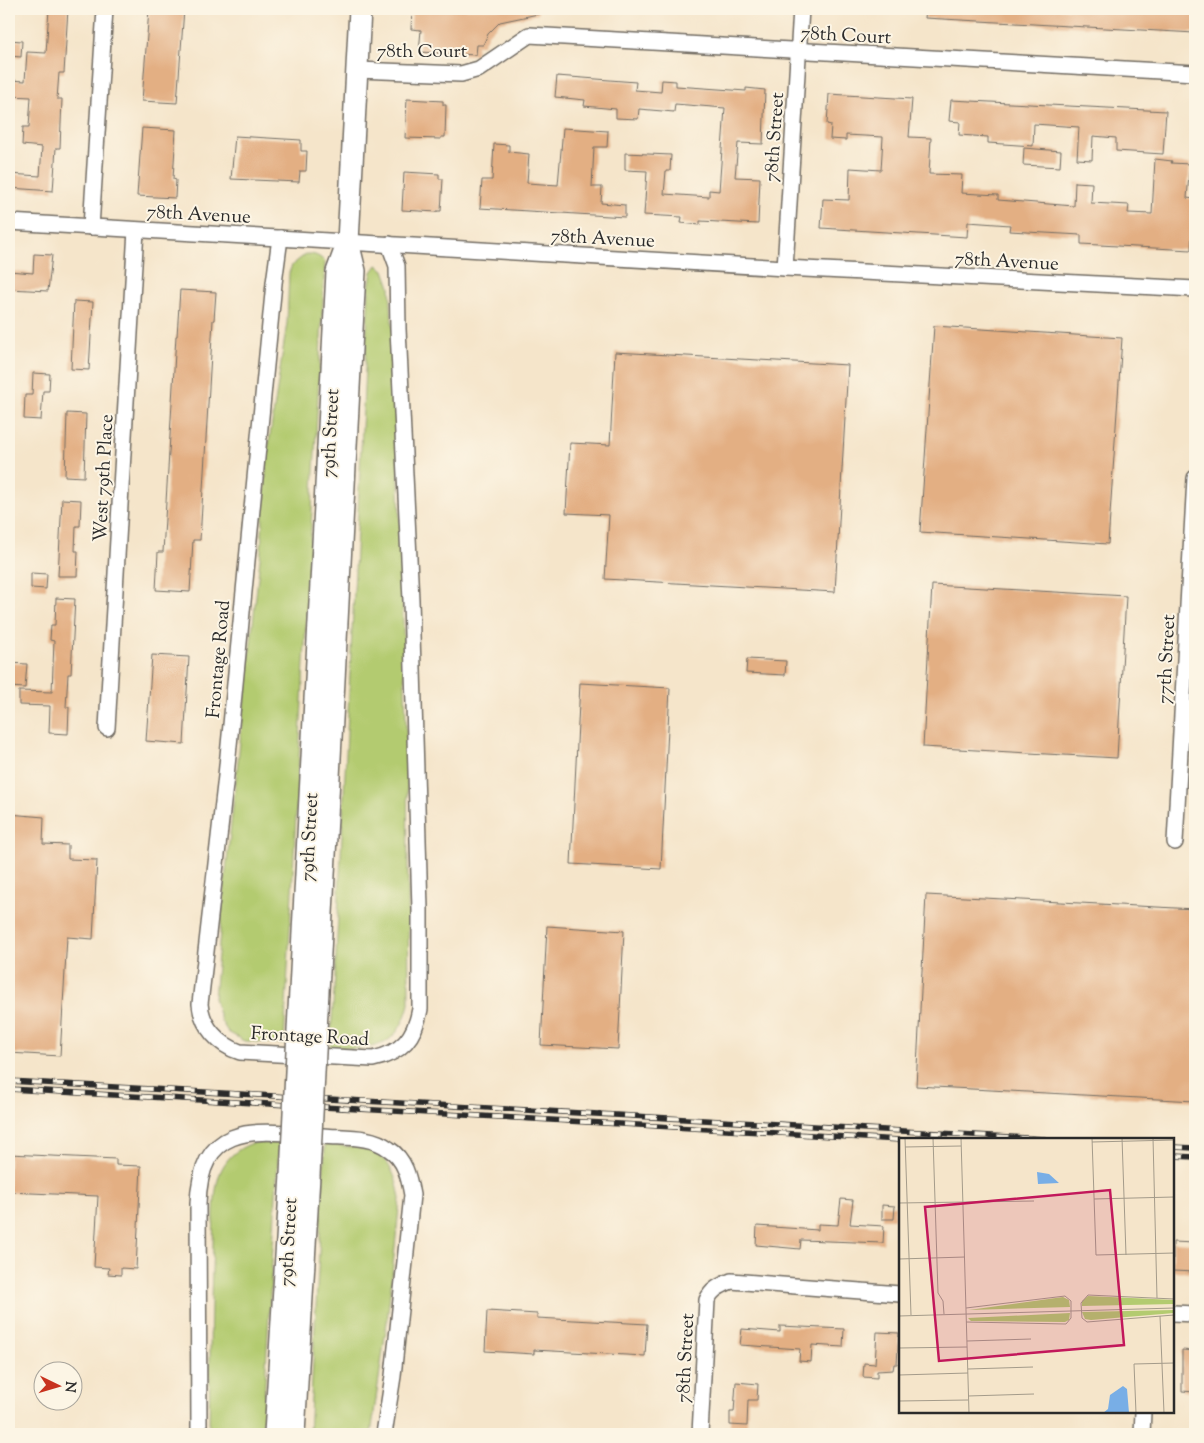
<svg xmlns="http://www.w3.org/2000/svg" width="1204" height="1443" viewBox="0 0 1204 1443" font-family="'Sorts Mill Goudy',serif">
<rect width="100%" height="100%" fill="#fcf5e5"/>
<filter id="ink" filterUnits="userSpaceOnUse"><feTurbulence type="fractalNoise" baseFrequency=".02" numOctaves="2"/><feDisplacementMap in="SourceGraphic" scale="10" xChannelSelector="R" yChannelSelector="G"/><feConvolveMatrix kernelMatrix="1 2 1 2 8 2 1 2 1" color-interpolation-filters="sRGB"/></filter>
<filter id="wash" filterUnits="userSpaceOnUse"><feTurbulence type="fractalNoise" baseFrequency=".0096" numOctaves="4" result="noise"/><feDisplacementMap in="SourceGraphic" scale="20" xChannelSelector="R" yChannelSelector="G"/><feGaussianBlur stdDeviation="1.12" result="paint"/><feColorMatrix in="noise" values="0 0 0 0 0 0 0 0 0 0 0 0 0 0 0 0 0 1.4 0 .05"/><feComposite in="paint" operator="in"/></filter>
<g filter="url(#wash)">
<rect width="100%" height="100%" fill="#f5e5ca"/>
<!-- green -->
<g fill="#b3cb70" stroke="#6f7b4e">
<path d="M306,254C314,254 319,255 325,262L284,1044L244,1041L228,1032L221,1021L214,998L224,889L261,550L267,456L287,323L289,273L292,265Z"/>
<path d="M377,265L384,270L390,287L396,389L407,756L409,1004C397,1051 372,1049 330,1048L335,977L369,287L372,272Z"/>
<path d="M253,1143H279L262,1434H209C210,1371 210,1307 213,1244C214,1224 213,1195 219,1176C224,1160 237,1148 253,1143Z"/>
<path d="M325,1144C369,1149 392,1147 400,1199L387,1322L371,1434H309Z"/>
</g>
<g id="blocks">
<!-- building -->
<g fill="#e3af83">
<path d="M49,9H68L64,73H59L57,99H62L60,148H56L53,191L9,188V174L40,176L42,147L22,145L23,127H29L31,97L10,96L11,80L25,81L27,52L46,53Z"/>
<path d="M149,9H184L177,103L142,101Z"/>
<path d="M412,9H538V14L500,22L488,34L483,45H477L476,55L419,52L421,30L411,29Z"/>
<path d="M926,9H1118L1168,11V9H1195V33L925,18Z"/>
<path d="M9,40L22,41L21,57L9,56Z"/>
<path d="M557,76L636,82L635,90L661,92L662,80L676,81V86L746,91V88L765,90L763,144L738,143L735,177L760,178L758,224L700,221V225L681,223L682,217L644,215L647,171L625,170V153L671,155L670,171H666L664,194L709,197V190L719,191L725,108L675,104L674,112L639,109L638,119L616,118V109L584,106L585,100L555,97Z"/>
<path d="M829,94L912,99L909,137L931,138L929,174L962,175L961,193L998,195V200L1074,206L1075,182L1092,183L1091,203L1129,205L1128,213L1152,214L1155,159L1172,161L1171,163L1190,164L1187,198L1194,199L1191,250L1081,244V235L1009,231L1010,225L968,222L967,237L821,228L823,199L849,200L850,168L881,170L883,137L846,135V140L830,139L831,125L827,124Z"/>
<path d="M407,99L443,101V105H446L445,137H441V139L405,138Z"/>
<path d="M951,100L1166,111L1163,154L1116,151V138L1093,136L1092,160L1077,159L1079,127L1034,124L1033,146L988,143V137L959,135L960,122L949,121Z"/>
<path d="M142,128L176,130L173,179L176,180L175,198L137,196Z"/>
<path d="M563,128L608,131L607,147H594L592,187H602L601,203L625,205V217L480,208L482,180H492L494,144L509,145V152L529,154L527,183L558,185Z"/>
<path d="M235,136L301,140V151H307L306,171H300L299,182L231,179Z"/>
<path d="M1024,148L1061,151L1060,167L1023,165Z"/>
<path d="M404,172L439,174V179H443L441,211H437V212L402,210Z"/>
<path d="M34,254L52,255L48,291L9,289V271L33,273Z"/>
<path d="M180,290L216,292L214,320H213L200,540H193L190,592L156,590L158,552H163L176,336H177Z"/>
<path d="M74,301L93,302L89,370L71,369Z"/>
<path d="M934,326L1122,338L1108,544L920,532Z"/>
<path d="M615,352L848,365L835,592L605,579L609,515L566,513L570,443L610,445Z"/>
<path d="M33,373L50,374L49,391H43L41,420L24,419L25,395H32Z"/>
<path d="M67,413L86,414L84,477L65,476Z"/>
<path d="M62,499L81,500L80,526H76L75,551H78L77,576H58Z"/>
<path d="M31,573L47,574L46,589L31,588Z"/>
<path d="M932,585L1126,596L1117,758L923,747Z"/>
<path d="M56,598L75,599L71,674H68L66,707H69L68,734L49,733L50,706L19,705V691L52,692L54,641L50,640L51,625H55Z"/>
<path d="M152,655L189,657L184,744L146,741Z"/>
<path d="M747,659L786,661L785,675L746,673Z"/>
<path d="M9,663L27,664L25,688L9,687Z"/>
<path d="M580,683L670,688L661,869L571,864Z"/>
<path d="M9,814L44,817L43,844L68,845V859L97,860L93,939L67,937L60,1056L9,1053Z"/>
<path d="M926,895L1195,909V1101L916,1086Z"/>
<path d="M547,926L624,931L618,1049L541,1045Z"/>
<path d="M9,1154L116,1159V1165L141,1166L136,1269L121,1268V1275L108,1274L109,1268L94,1267L98,1196L9,1192Z"/>
<path d="M841,1199L853,1200L850,1224L884,1226L883,1243L801,1240L800,1249L756,1245L757,1226L818,1230V1224L838,1225Z"/>
<path d="M882,1205L895,1206L894,1219H882Z"/>
<path d="M1173,1242L1195,1243V1272L1173,1271Z"/>
<path d="M487,1311L537,1314V1318L647,1324L645,1356L534,1350V1354L485,1351Z"/>
<path d="M780,1326L844,1329L843,1347L812,1345L811,1362L799,1361L800,1349L740,1345L742,1329L780,1332Z"/>
<path d="M877,1332L899,1333L897,1364H894L893,1370L877,1371V1378L863,1377L864,1363L875,1364Z"/>
<path d="M1182,1350L1195,1351V1392L1182,1391Z"/>
<path d="M736,1382L758,1384L757,1400H748L747,1426L730,1425V1412H734Z"/>
</g>
</g>
</g>
<g filter="url(#ink)">
<use href="#blocks" fill-opacity="0" stroke="#726c63" stroke-width="1"/>
<g fill="none" stroke-linecap="round" stroke-linejoin="round">
<defs>
<g id="street">
<path d="M357,70L461,74L479,69L529,35L1195,73"/>
<path d="M9,222L785,268L1195,289"/>
<path d="M91,227L105,9"/>
<path d="M280,238L274,283L226,776L200,1004C202,1027 219,1045 240,1052L373,1059C402,1053 415,1037 420,1009V909L411,600L398,329L397,266L389,244"/>
<path d="M785,268L801,9"/>
<path d="M107,728L136,230"/>
<path d="M1175,842L1195,478"/>
<path d="M1173,1313L1195,1314"/>
<path d="M199,1434L198,1204C200,1118 260,1131 323,1136C344,1138 371,1135 389,1149C405,1159 409,1178 412,1195L393,1376L384,1434"/>
<path d="M700,1434L707,1300C712,1289 720,1286 731,1281L900,1294"/>
<path d="M1142,1434L1143,1412"/>
</g>
<g id="secondary">
<path d="M299,1010L337,272L348,242L360,9"/>
<path d="M317,1011L355,271L348,242"/>
<path d="M275,1434L291,1175"/>
<path d="M294,1434L309,1176"/>
</g>
</defs>
<!-- street casing -->
<use href="#street" stroke="#726c63" stroke-width="18"/>
<!-- secondary casing -->
<use href="#secondary" stroke="#726c63" stroke-width="24"/>
<!-- street -->
<use href="#street" stroke="#fff" stroke-width="15"/>
<!-- secondary -->
<use href="#secondary" stroke="#fff" stroke-width="21"/>
<defs>
<g id="rail">
<path d="M9,1081L1044,1139"/>
<path d="M9,1089L900,1140"/>
<path d="M1173,1147L1195,1148"/>
<path d="M1173,1156L1195,1157"/>
</g>
</defs>
<!-- rail casing -->
<use href="#rail" stroke="#2b2b2b" stroke-width="5.5"/>
<!-- rail -->
<use href="#rail" stroke="#fcf5e5" stroke-width="4" stroke-dasharray="11" stroke-linecap="butt"/>
<defs>
<g id="secondary-bridge">
<path d="M291,1175L299,1010"/>
<path d="M309,1176L317,1011"/>
</g>
</defs>
<!-- secondary-bridge casing -->
<use href="#secondary-bridge" stroke="#726c63" stroke-width="24" stroke-linecap="butt"/>
<!-- secondary-bridge -->
<use href="#secondary-bridge" stroke="#fff" stroke-width="21"/>
</g>
</g>
<g text-anchor="middle" stroke-width="4" stroke-linejoin="round" paint-order="stroke">
<!-- street labels -->
<g font-size="19" fill="#2b2b2b" stroke="#fcf5e5">
<text transform="translate(846 34) rotate(3)" y="7">78th Court</text>
<text x="422" y="57">78th Court</text>
<text transform="translate(773 137) rotate(-86)" y="7">78th Street</text>
<text transform="translate(199 213) rotate(3)" y="7">78th Avenue</text>
<text transform="translate(603 237) rotate(3)" y="7">78th Avenue</text>
<text transform="translate(1007 260) rotate(3)" y="7">78th Avenue</text>
<text transform="translate(329 433) rotate(-87)" y="7">79th Street</text>
<text transform="translate(102 478) rotate(-87)" y="7">West 79th Place</text>
<text transform="translate(217 659) rotate(-85)" y="7">Frontage Road</text>
<text transform="translate(1165 659) rotate(-87)" y="7">77th Street</text>
<text transform="translate(308 837) rotate(-87)" y="7">79th Street</text>
<text transform="translate(310 1035) rotate(3)" y="7">Frontage Road</text>
<text transform="translate(287 1242) rotate(-87)" y="7">79th Street</text>
<text transform="translate(684 1358) rotate(-87)" y="7">78th Street</text>
</g>
</g>
<!-- overview -->
<g transform="translate(899 1138)">
<rect width="275" height="275" fill="#f5e5ca"/>
<path d="M189,158L275,162V166L183,168V163ZM164,159L170,162L171,169L70,172ZM275,172V175L192,182L186,181L183,174ZM171,175L170,182L166,184L72,183L69,180Z" fill="#b3cb70"/>
<path d="M138,34L150,36L160,45L139,46ZM224,248L228,251L230,275H204L209,271L211,257Z" fill="#78aee6"/>
<path fill="none" stroke="#a49b8a" stroke-width="1" d="M6,0L12,177M34,0L39,155L44,163L45,176M62,0L70,275M193,0L197,117L275,115M223,0L227,117M254,0L258,160M193,4L275,2M6,9L62,8M195,61L275,59M0,65L135,63M0,121L66,119M275,161L189,157L182,165L183,180L188,184L275,177M67,170L166,158L172,163V180L167,186L67,184M0,178L275,170M261,178L265,275M68,203L132,201M0,210L68,209M69,231L134,229M0,237L69,235M69,258L135,256M0,263L69,262M237,275L235,226L275,225"/>
<path fill="#c2185b" fill-opacity="0.15" stroke="#c2185b" stroke-width="2.5" d="M211,52L225,207L40,223L26,69Z"/>
<rect width="275" height="275" fill="none" stroke="#2b2b2b" stroke-width="2.5"/>
</g>
<!-- margin -->
<rect width="1204" height="1443" fill="none" stroke="#fcf5e5" stroke-width="30"/>
<!-- north arrow -->
<g transform="translate(58 1386) rotate(95)"><circle r="24" fill="#fcf5e5" stroke="#a8a49b"/>
<path d="M0-4L9 19L0 12L-9 19Z" fill="#c8321e"/>
<text y="-8" font-size="14" font-weight="bold" text-anchor="middle" fill="#2b2b2b">N</text>
</g>
</svg>
